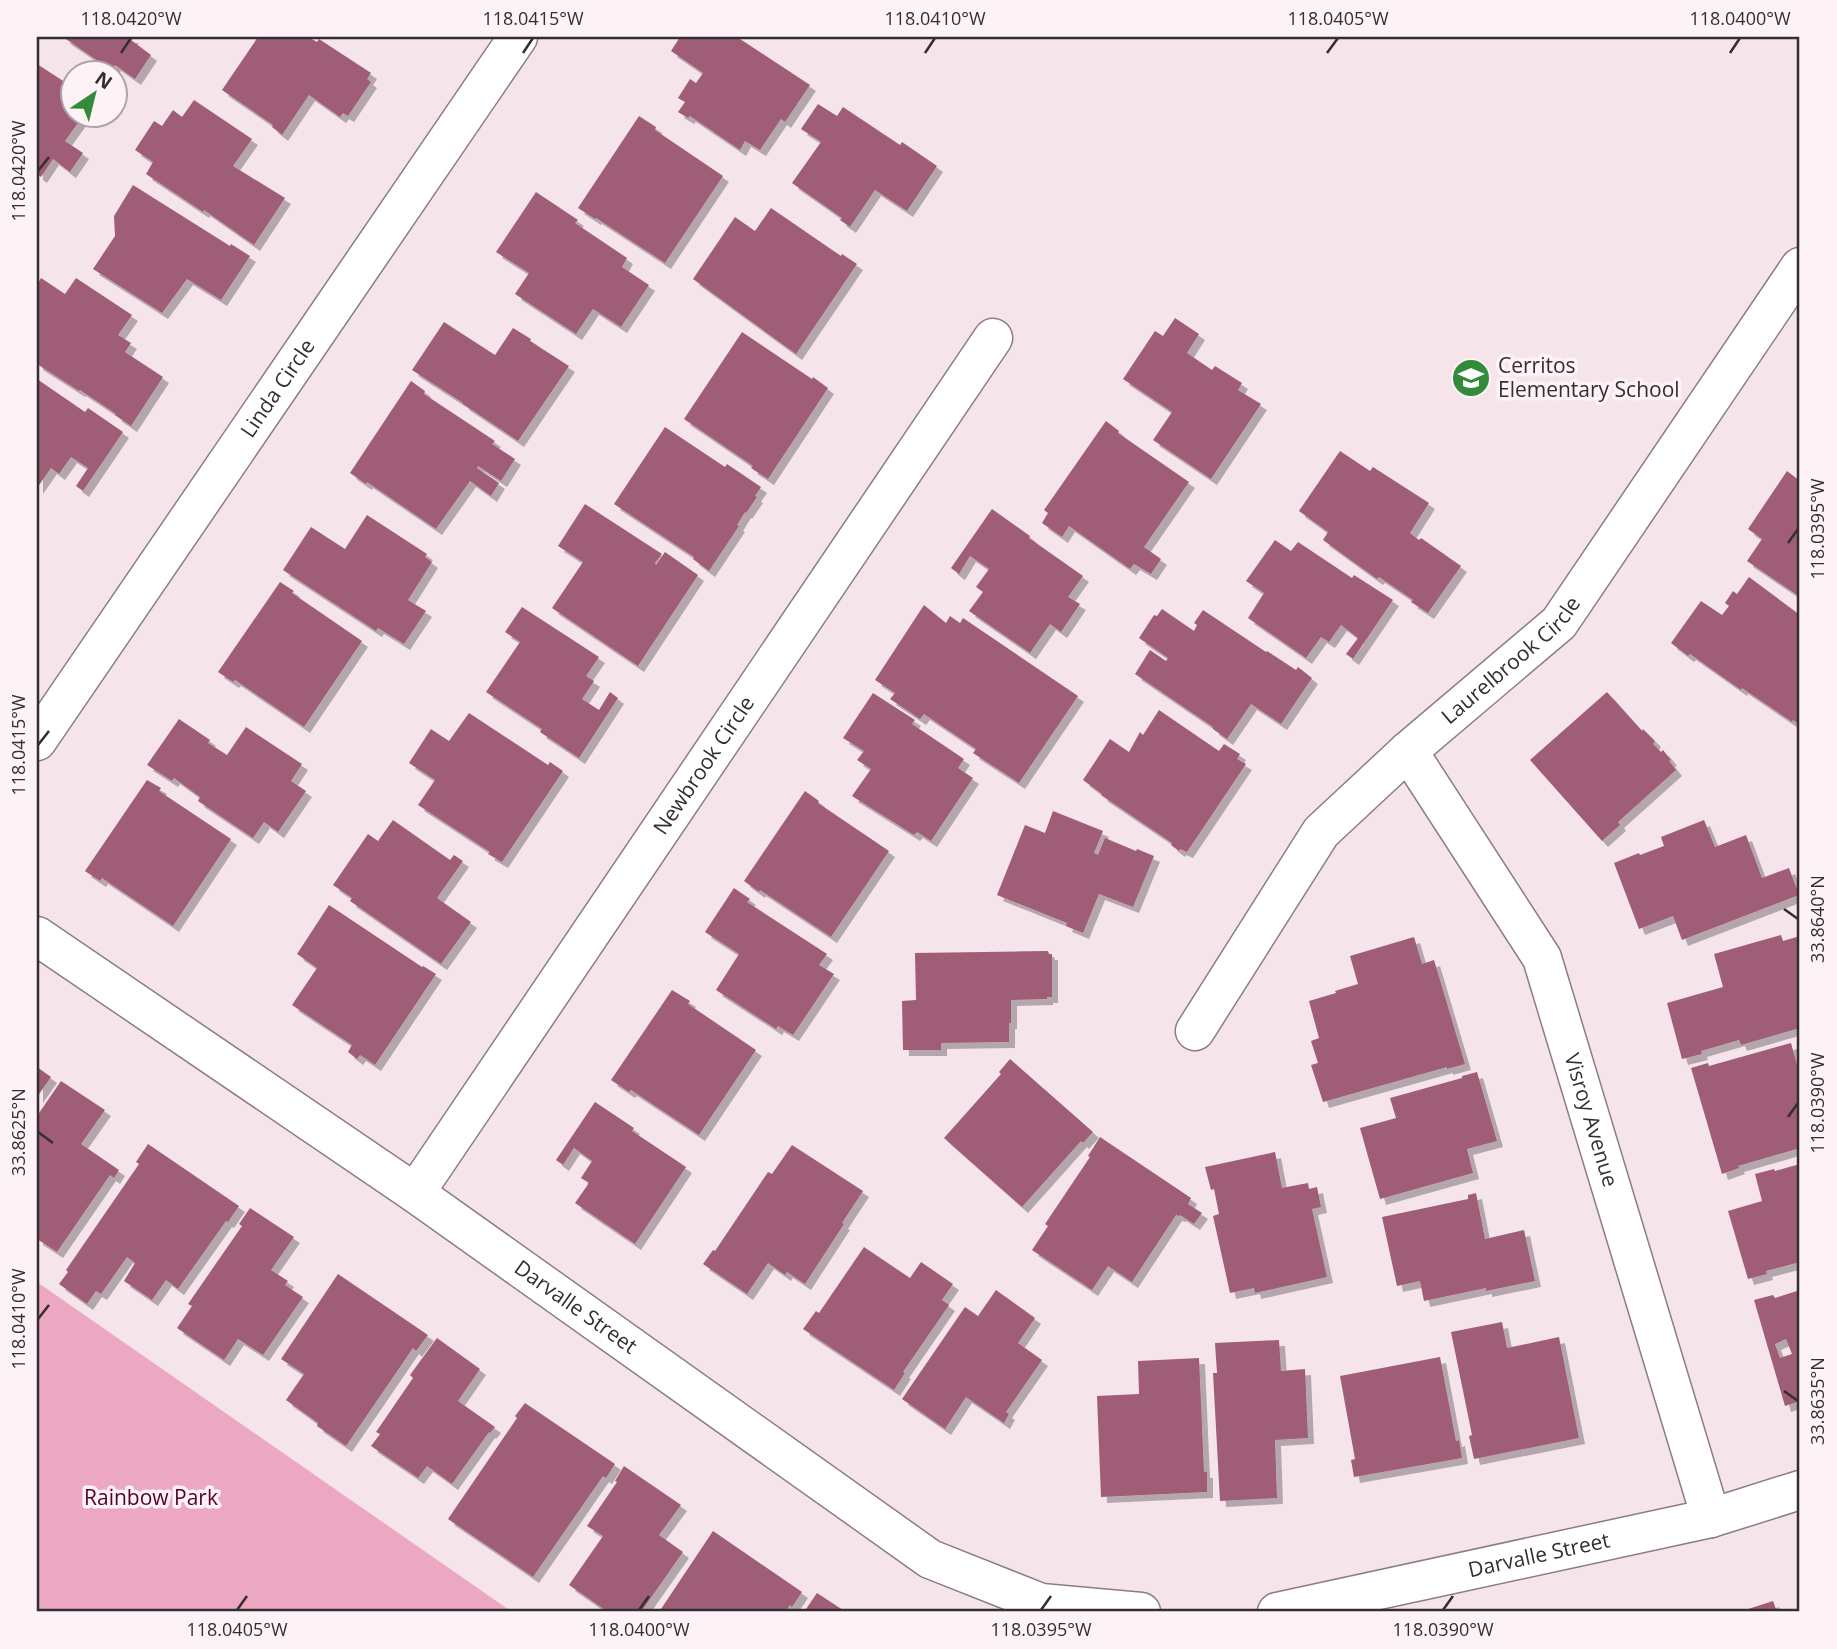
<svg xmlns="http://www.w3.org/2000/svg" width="1837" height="1649" viewBox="0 0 1837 1649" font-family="'Open Sans',sans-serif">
<defs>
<filter id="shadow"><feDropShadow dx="6" dy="6" stdDeviation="0" flood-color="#0004"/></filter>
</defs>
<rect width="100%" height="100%" fill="#f5e4e9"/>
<!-- green -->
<path fill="#eca8c2" d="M37,1282L512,1612H37Z"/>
<!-- building -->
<g fill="#9f5d78" fill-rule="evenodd" filter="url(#shadow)">
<path d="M63,37H133L131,40L151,55L135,79L115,65L111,70Z"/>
<path d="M258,37H308L317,42L319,39L371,73L367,79L371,82L348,116L343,113L340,117L309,95L282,135L272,127L273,125L222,90Z"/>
<path d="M680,37H737L810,85L785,122L781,119L760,150L745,141L740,150L690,116L688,118L678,112L685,102L678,98L690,79L696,83L703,73L671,51Z"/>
<path d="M37,64L74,88V116H83L65,141L83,153L70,172L53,159L41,177L37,174Z"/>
<path d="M194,100L252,139L233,166L285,198L254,245L204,210L203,212L146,174L153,162L135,150L154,121L162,126L173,110L182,117Z"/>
<path d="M818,104L837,116L843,107L900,145L902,142L937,166L907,211L875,190L850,227L840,220L842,218L792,183L821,142L801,129Z"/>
<path d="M639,116L656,127L655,130L723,176L665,263L596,218L595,219L578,208Z"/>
<path d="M133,185L230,246L231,244L250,256L221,300L187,279L162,313L93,269L115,236L114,216Z"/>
<path d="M536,192L578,220L575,223L627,258L622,267L649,285L621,327L593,309L576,334L515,294L529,273L496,252Z"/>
<path d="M771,208L841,256L842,254L857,264L796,354L693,279L735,217L755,231Z"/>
<path d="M41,278L65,294L76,278L132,315L118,335L131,343L125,352L163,377L131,426L115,415L116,414L80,390L79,391L37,364V285Z"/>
<path d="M1175,318L1199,334L1187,353L1212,370L1215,366L1242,383L1238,390L1261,404L1211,479L1153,440L1172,412L1123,379L1155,331L1163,336Z"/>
<path d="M444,322L495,355L513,328L531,339L530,341L569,366L518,441L463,404V403L412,370Z"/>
<path d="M742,332L812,379L813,377L828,388L768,479L751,468L753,466L684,419Z"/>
<path d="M37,379L85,412L88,408L123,432L83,491L76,486L88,468L71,457L59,474L51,468L37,488Z"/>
<path d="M411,381L425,391L424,394L495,441L492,444L515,459L501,481L478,466L477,468L499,483L491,496L470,481L436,529L367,482L366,484L350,473Z"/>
<path d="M1106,421L1119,431L1118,433L1189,482L1144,547L1161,559L1151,574L1134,564L1130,569L1069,526L1062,537L1042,523L1048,513L1044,510Z"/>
<path d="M665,427L725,467L727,464L761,487L755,496L757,497L746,513L745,512L737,525L739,526L709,571L693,559L694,557L614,504Z"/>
<path d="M1340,451L1370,471L1373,467L1429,503L1410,533L1419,540L1421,538L1461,566L1428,613L1411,602L1413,600L1379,577L1377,579L1323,540L1328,532L1299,511Z"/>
<path d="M1787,471L1800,481V597L1747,561L1762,539L1748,529Z"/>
<path d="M585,504L662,554L655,563L656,565L665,552L698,575L638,666L552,608L583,562L558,546Z"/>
<path d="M992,509L1030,536L1029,538L1083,576L1068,597L1080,604L1061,632L1050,624L1030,653L969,611L983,592L976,587L989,569L970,556L959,574L951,568Z"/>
<path d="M367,515L427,554L425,557L432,562L408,600L426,611L404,644L378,628L376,631L283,570L311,527L345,549Z"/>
<path d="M1275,540L1291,551L1298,542L1352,578L1354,575L1393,600L1353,659L1346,654L1358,638L1341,625L1329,642L1321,637L1306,658L1248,618L1264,593L1246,581Z"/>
<path d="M1749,577L1800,615V725L1793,720L1792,722L1742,688L1741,690L1690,654L1688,656L1671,643L1701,601L1722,615L1729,606L1725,603L1733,591L1737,594Z"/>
<path d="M280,582L294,591L292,593L362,641L304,727L235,680L233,682L218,672Z"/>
<path d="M924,605L946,623L950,616L960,623L963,618L1078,696L1019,783L973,753L976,749L924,714L920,719L890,699L895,693L875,680Z"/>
<path d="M522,607L599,657L586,676L594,681L582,699L599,710L610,692L618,698L579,758L540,732L542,729L486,692L520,642L505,632Z"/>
<path d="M1162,609L1194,631L1197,625L1194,623L1203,610L1266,652L1267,651L1296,670L1298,667L1312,678L1281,724L1251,704L1227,739L1213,729V727L1135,674L1150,650L1166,661L1168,658L1139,638L1154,615L1157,616Z"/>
<path d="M1607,692L1642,731L1643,729L1655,741L1653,744L1661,752L1663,750L1671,760L1669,761L1676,770L1618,822L1620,825L1602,841L1530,760Z"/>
<path d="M873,693L915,720L912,724L964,759L958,768L973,778L931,841L917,832L914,835L852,796L871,769L857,760L864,751L843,738Z"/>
<path d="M1159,710L1219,751L1224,744L1240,754L1237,759L1246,764L1187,852L1180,849L1179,851L1171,845L1172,843L1101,795L1102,794L1083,780L1110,739L1129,752L1140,732L1143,735Z"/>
<path d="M469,713L548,765L550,762L563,771L502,862L488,854L490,852L418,805L435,780L409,763L431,729L449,741Z"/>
<path d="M179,719L210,740L208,743L227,755L246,727L302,764L291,781L306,791L278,832L264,822L253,838L198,801L200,797L174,778L172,781L147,765Z"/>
<path d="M147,780L161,788L159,791L231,839L173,926L102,878L100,881L85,871Z"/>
<path d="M805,791L819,801L818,803L889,851L831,937L760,890L759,892L744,881Z"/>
<path d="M1053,811L1103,831L1094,853L1098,855L1105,838L1136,851L1137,849L1154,856L1133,907L1099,894L1083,933L1066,926L1067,923L997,895L1025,825L1045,833Z"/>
<path d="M393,820L450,860L454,855L463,861L437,898L471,922L441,964L350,901L352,898L333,885L368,834L378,841Z"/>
<path d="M1704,820L1715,847L1746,835L1762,878L1789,868L1799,895L1682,940L1673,916L1639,929L1614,863L1639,853L1640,855L1664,846L1661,837Z"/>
<path d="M734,888L750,899L747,902L827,954L819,965L834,974L793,1035L778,1026L776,1029L716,990L739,954L705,932Z"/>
<path d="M329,905L422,967L423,966L436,974L375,1065L360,1055L357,1059L348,1052L352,1045L292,1005L317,968L297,954Z"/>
<path d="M1781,935L1783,941L1800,936V1028L1741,1045L1739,1040L1701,1051L1702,1054L1682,1059L1667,1003L1723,987L1714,954Z"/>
<path d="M1414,937L1422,964L1434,960L1465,1064L1447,1069V1067L1323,1102L1311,1065L1318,1063L1311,1041L1319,1038L1309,1001L1336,993L1335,991L1358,984L1350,956Z"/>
<path d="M1048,951L1049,954H1052V997H1047V999L1011,1000V1023H1009V1042L941,1043V1050H903L902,1001L916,1000L915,953Z"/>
<path d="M672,990L690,1001L688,1004L756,1050L699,1135L631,1090L629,1092L611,1080Z"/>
<path d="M1791,1043L1800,1076V1148L1738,1166L1739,1168L1722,1174L1691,1068L1708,1063L1709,1066Z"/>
<path d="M1010,1059L1093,1132L1083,1143L1081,1141L1022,1207L944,1138L1001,1074L999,1072Z"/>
<path d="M37,1067L51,1077L37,1097Z"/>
<path d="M1477,1072L1497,1141L1467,1149L1473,1173L1380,1199L1360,1128L1396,1118L1390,1098L1462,1078V1076Z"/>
<path d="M61,1081L105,1110L81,1144L119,1170L114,1178L110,1175L57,1252L37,1239V1116Z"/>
<path d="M595,1102L634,1128L632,1131L686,1167L635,1244L575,1203L589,1183L581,1178L592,1161L574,1148L563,1165L556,1160Z"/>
<path d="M1100,1137L1191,1198L1188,1204L1202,1213L1194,1224L1180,1215L1179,1216L1176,1215L1132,1282L1108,1266L1092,1290L1032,1250L1048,1226L1045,1224L1090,1157L1088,1156Z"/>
<path d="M148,1144L239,1206L228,1222L226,1221L178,1289L166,1280L152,1300L124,1281L135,1263L127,1257L101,1294L96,1291L87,1304L59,1284L68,1272L66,1270L139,1164L136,1162Z"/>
<path d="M792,1145L863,1191L842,1223L844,1224L805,1284L787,1272L785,1275L768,1263L747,1294L703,1264L713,1250L715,1251L768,1172L772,1174Z"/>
<path d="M1275,1152L1282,1188L1308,1183L1309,1189L1317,1187L1321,1207L1312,1209L1327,1277L1255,1293L1254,1288L1230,1293L1213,1216L1219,1214L1214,1189L1211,1190L1205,1167Z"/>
<path d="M1800,1164V1262L1766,1271L1767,1274L1748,1279L1728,1211L1762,1201L1755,1174L1774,1169L1775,1171Z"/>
<path d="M1476,1193L1485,1239L1524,1230L1535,1281L1486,1291V1288L1424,1301L1420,1281L1397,1286L1382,1217L1468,1199V1195Z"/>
<path d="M250,1208L294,1237L271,1270L288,1281L285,1285L303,1297L263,1355L238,1339L224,1360L177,1328L192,1306L188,1304L242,1226L239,1224Z"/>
<path d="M864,1247L910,1278L921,1262L953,1284L942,1300L949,1305L903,1372L905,1373L894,1390L803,1329L816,1311L819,1313Z"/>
<path d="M338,1274L428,1335L416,1351L413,1348L346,1446L317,1426L318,1423L286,1400L304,1374L281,1359Z"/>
<path d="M996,1290L1035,1318L1018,1343L1042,1360L1006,1412L1009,1414L1004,1423L966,1397L945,1429L902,1399L965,1307L978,1316Z"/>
<path d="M1800,1290V1401L1785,1406L1754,1300L1773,1295L1775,1298ZM1786,1339L1792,1354L1780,1358L1775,1344Z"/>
<path d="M1502,1322L1507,1348L1559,1337L1579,1438L1474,1459L1469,1436L1472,1435L1451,1332Z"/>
<path d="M437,1338L480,1369L458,1401L495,1427L490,1433L489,1432L452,1484L427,1466L418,1478L371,1446L380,1434L376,1432L413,1378L410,1375Z"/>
<path d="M1279,1340L1281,1371L1305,1369L1308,1438L1275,1440L1277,1498L1220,1501L1213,1373H1217L1215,1343Z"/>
<path d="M1440,1357L1456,1441L1459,1440L1462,1458L1354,1477L1351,1460L1355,1459L1340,1376Z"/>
<path d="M1199,1358L1204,1472H1207V1492L1101,1497L1097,1396L1139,1394L1138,1361Z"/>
<path d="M525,1403L615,1464L606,1478L603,1476L533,1577L448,1519L517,1418L515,1416Z"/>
<path d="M624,1466L681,1505L659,1535L683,1552L641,1612H608L569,1585L603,1536L587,1526L617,1482L615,1481Z"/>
<path d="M713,1531L802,1592L792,1607L790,1605L785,1612H659Z"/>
<path d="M817,1593L846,1612H804Z"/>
<path d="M1773,1601L1777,1612H1739Z"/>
</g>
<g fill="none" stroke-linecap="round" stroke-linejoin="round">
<defs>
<g id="street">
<path id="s1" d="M37,741L518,37"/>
<path id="s2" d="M1408,751L1542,958L1711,1518"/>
<path id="s3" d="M37,936L415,1193L930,1559L1041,1603L1141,1612"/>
<path id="s4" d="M1195,1031L1321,832L1408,751L1559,623L1800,267"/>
<path id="s5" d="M415,1193L993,338"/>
<path id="s6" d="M1277,1612L1711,1518L1800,1490"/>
</g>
</defs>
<!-- street casing -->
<use href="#street" stroke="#8c7d82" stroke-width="41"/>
<!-- street -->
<use href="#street" stroke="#fff" stroke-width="38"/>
</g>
<!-- ticks -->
<path fill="none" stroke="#342e30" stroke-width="2.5" d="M121,53L131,38M523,53L533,38M925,53L935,38M1327,53L1338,38M1730,53L1740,38M38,171L49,157M1788,543L1798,529M38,745L49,731M1784,909L1798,919M1788,1117L1798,1103M38,1132L53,1143M38,1319L49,1305M1784,1391L1798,1401M237,1610L247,1596M639,1610L649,1596M1041,1610L1051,1596M1443,1610L1453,1596"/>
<!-- icons -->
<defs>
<symbol id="school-disc" viewBox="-11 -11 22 22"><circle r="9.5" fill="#328a3a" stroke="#fdf3f6"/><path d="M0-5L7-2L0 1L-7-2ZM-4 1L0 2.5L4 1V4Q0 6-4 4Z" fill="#fff"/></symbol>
</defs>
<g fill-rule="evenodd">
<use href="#school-disc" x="1449" y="356" width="44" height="44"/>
</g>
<g text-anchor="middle" stroke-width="7" stroke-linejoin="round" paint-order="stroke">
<!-- poi labels -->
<g font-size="21" fill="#342e30" stroke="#fdf3f6" text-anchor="start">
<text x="1498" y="373">Cerritos<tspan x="1498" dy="24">Elementary School</tspan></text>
</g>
<!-- street labels -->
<g font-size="21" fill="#342e30" stroke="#fdf3f6">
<text dy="7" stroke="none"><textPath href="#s1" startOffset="427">Linda Circle</textPath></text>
<text dy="7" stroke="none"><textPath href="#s4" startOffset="492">Laurelbrook Circle</textPath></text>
<text dy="7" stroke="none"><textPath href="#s5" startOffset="516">Newbrook Circle</textPath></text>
<text dy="7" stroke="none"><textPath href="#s2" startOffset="416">Visroy Avenue</textPath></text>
<text dy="7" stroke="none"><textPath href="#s3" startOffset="654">Darvalle Street</textPath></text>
<text dy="7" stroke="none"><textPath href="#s6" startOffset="268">Darvalle Street</textPath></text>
</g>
<!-- park labels -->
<g font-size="21" fill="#54002e" stroke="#fdf3f6">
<text x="151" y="1505">Rainbow Park</text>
</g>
</g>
<!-- border -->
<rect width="1837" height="1649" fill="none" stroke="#fdf3f6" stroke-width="77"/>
<!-- north arrow -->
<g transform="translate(94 94) rotate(35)"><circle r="33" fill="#fdf3f6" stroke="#ada4a7" stroke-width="2"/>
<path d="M0-5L12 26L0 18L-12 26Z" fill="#328a3a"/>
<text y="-10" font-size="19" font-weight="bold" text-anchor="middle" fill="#342e30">N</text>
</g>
<rect x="38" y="38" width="1760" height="1572" fill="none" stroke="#342e30" stroke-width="2.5"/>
<g font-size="18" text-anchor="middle" fill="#342e30">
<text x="131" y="25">118.0420°W</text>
<text x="533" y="25">118.0415°W</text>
<text x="935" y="25">118.0410°W</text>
<text x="1338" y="25">118.0405°W</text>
<text x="1740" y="25">118.0400°W</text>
<text transform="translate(19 171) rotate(-90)" y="6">118.0420°W</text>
<text transform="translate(1818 529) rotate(-90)" y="6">118.0395°W</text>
<text transform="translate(19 745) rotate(-90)" y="6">118.0415°W</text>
<text transform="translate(1818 919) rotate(-90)" y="6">33.8640°N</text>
<text transform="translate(1818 1103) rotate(-90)" y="6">118.0390°W</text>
<text transform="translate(19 1132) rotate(-90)" y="6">33.8625°N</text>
<text transform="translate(19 1319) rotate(-90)" y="6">118.0410°W</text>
<text transform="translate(1818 1401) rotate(-90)" y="6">33.8635°N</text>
<text x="237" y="1636">118.0405°W</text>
<text x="639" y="1636">118.0400°W</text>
<text x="1041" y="1636">118.0395°W</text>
<text x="1443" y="1636">118.0390°W</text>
</g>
</svg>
